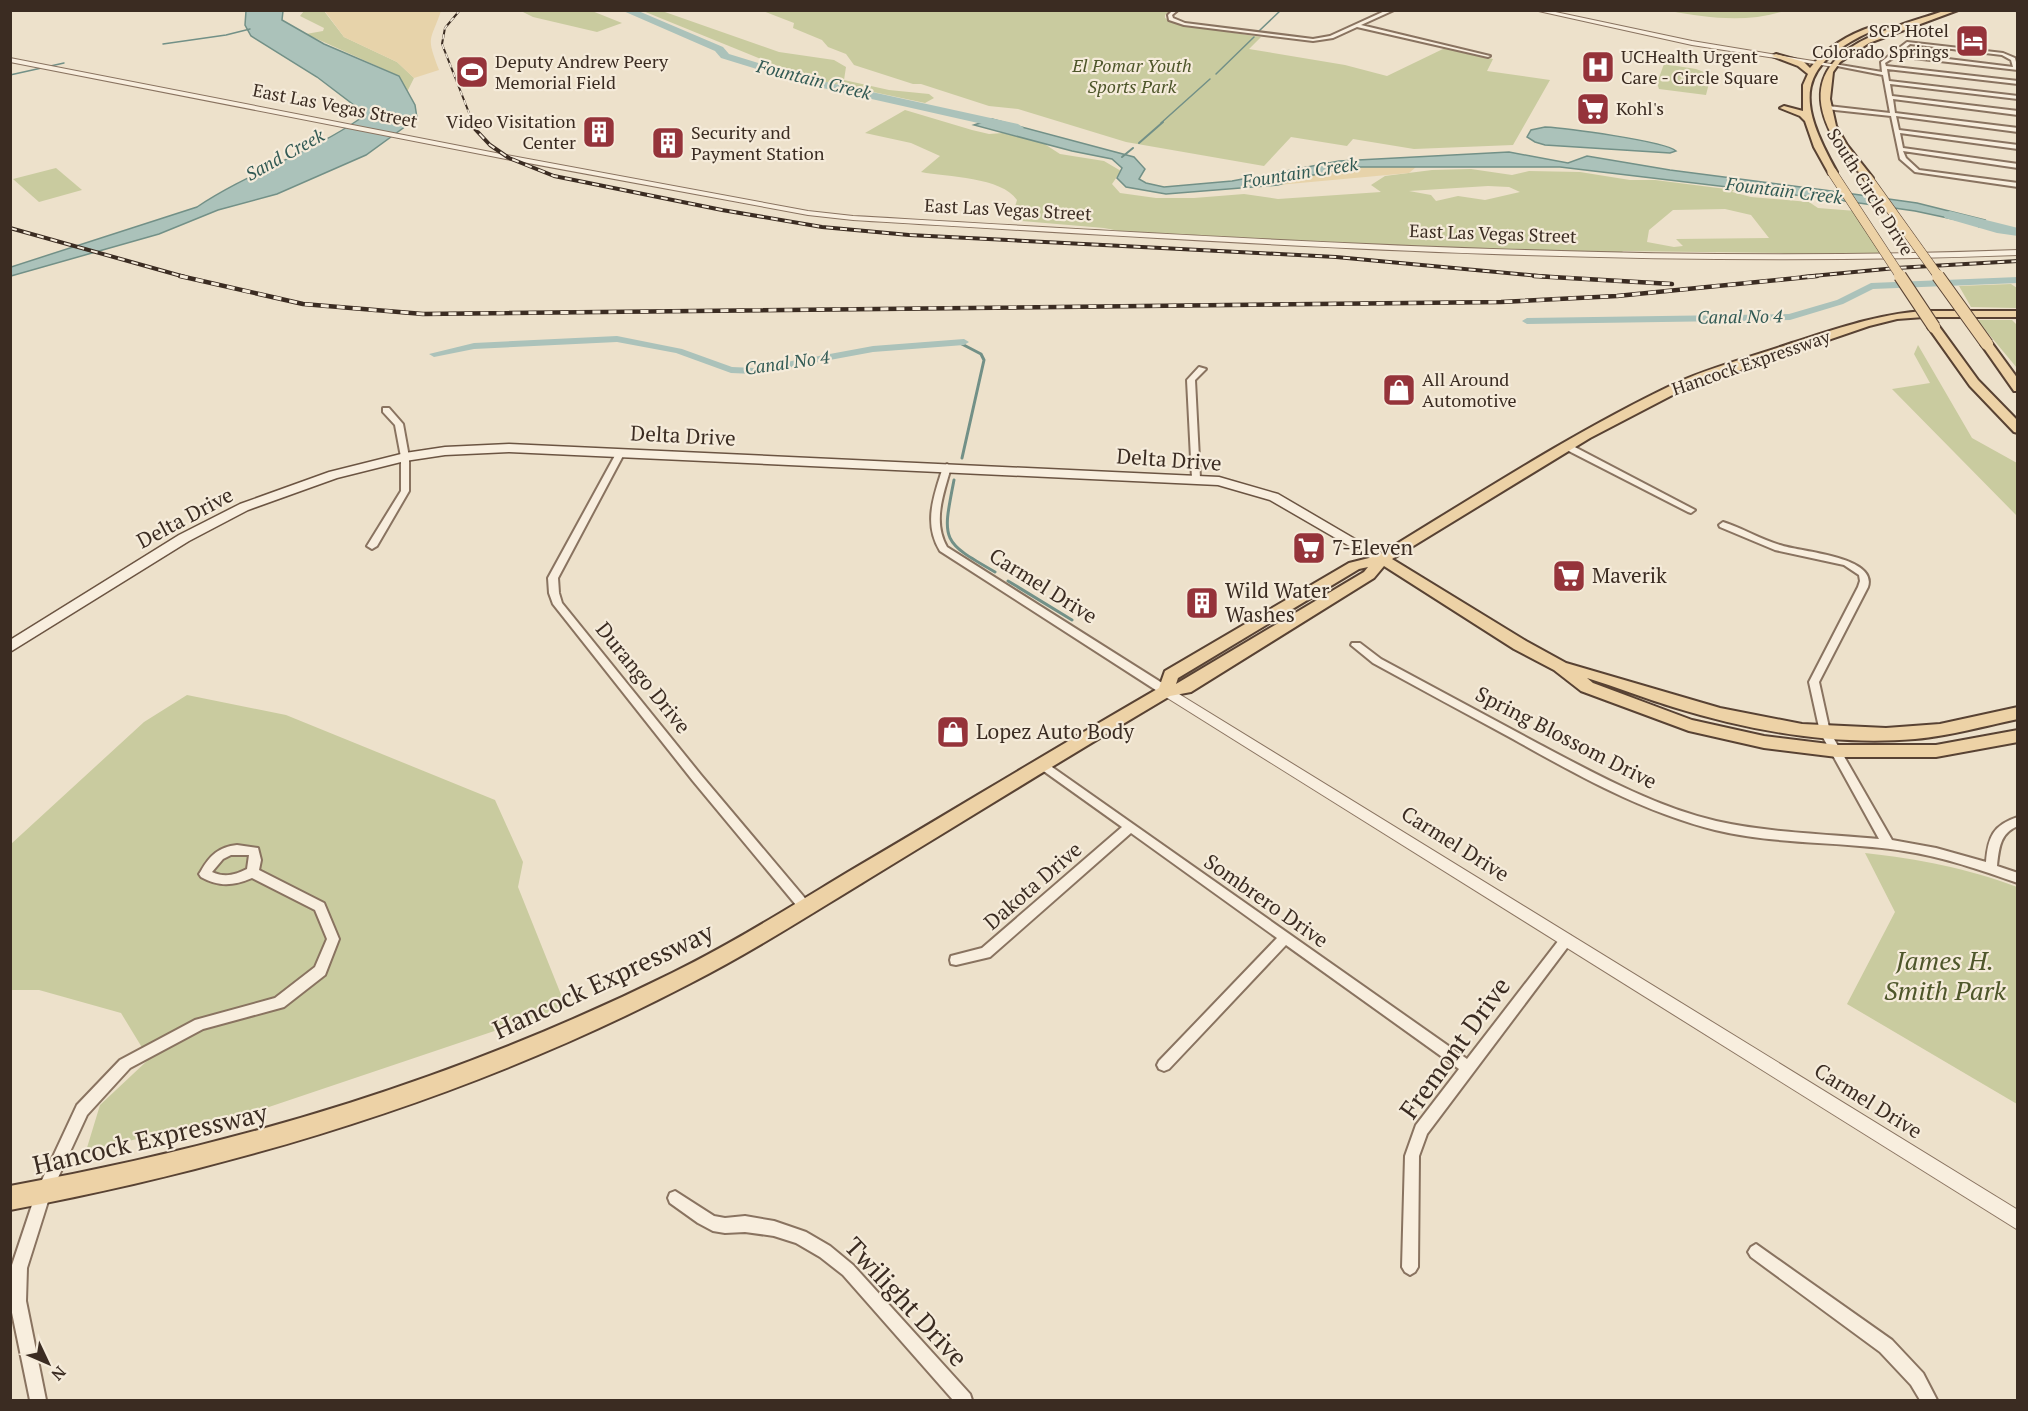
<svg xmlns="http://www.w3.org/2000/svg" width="2028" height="1411" viewBox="0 0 2028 1411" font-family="'PT Serif',serif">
<rect width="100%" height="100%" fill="#ede1cb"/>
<!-- green -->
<g fill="#c9cb9f" fill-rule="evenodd">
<path d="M304,11H324L344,37L397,62L414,78L407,92L399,76L306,34L323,31L324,28L300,16Z"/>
<path d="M521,11H592L622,23L597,32L533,17Z"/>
<path d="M643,11H662L779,52L834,60L846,67L844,80L889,90L929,94L934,98L925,103L826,82L793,72Z"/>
<path d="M763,11H1170L1165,15V18L1176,24L1261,37L1249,49L1345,65L1387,76L1445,48L1493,59L1487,71L1550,80L1513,145L1414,149L1353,139L1347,146L1291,137L1264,166L1126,142L1018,109L989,106L921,84H913L854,65L846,54L828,47L822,40L793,28L794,23Z"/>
<path d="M1670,11L1784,10V11C1747,23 1707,18 1670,11Z"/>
<path d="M1664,64L1696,69L1709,74L1710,79L1706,95L1659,89L1657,83Z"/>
<path d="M905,110L972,130L989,134L1003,133L1043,143L1060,154L1104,161L1121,171L1112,184L1120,193L1156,198H1194L1244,194L1278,199L1381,192L1371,185L1385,176L1432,170L1471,169L1512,175L1529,171L1580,172L1630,180H1655L1734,190L1732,192L1751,197L1809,202L1818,208L1856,211L1892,256L1805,258L1779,253L1623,251L1619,255L1134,234L1104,228L1011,220L1017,200C1002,177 947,177 921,172L940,156L911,143L865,133ZM1488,186L1509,187L1520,192L1485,200L1458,196L1436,201L1431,195L1409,191ZM1725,209L1751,215L1769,238L1676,239L1683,246L1674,247L1647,242L1649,230L1673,210Z"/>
<path d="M56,168L82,190L39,202L13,179Z"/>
<path d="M2011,284L2017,288V308L1971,307L1959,286Z"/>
<path d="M1977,320H2012L2017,325V368Z"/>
<path d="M1918,345L1972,438L2017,463V516L1892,389L1930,383L1914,354Z"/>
<path d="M187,695L286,715L495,800L523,862L518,887L566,1007L260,1110L86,1151L100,1105L149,1059L121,1013L39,990H11V844L144,722Z"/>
<path d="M1865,853C1920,859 1966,868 2017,887V1104L1847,1004L1895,912Z"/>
</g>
<!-- sand -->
<g fill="#e7d3aa">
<path d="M324,10L441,11C430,43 426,35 439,70L414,78L397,62L344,37Z"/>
<path d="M1355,167H1416L1409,173L1278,185L1303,177Z"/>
</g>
<!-- water -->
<g fill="#abc2ba" stroke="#729087" stroke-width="1.5">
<path d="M246,11H283L282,20L324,44L399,76L415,105L417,118L366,155L277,194L218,210L159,234L11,276V267L197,207C249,172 309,154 361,118L359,109L317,77L251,36L245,25Z"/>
<path d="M992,119L1134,157L1145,169L1139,179L1146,183L1164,187L1232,181L1339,161L1509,152L1568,163L1587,156L1670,170L1839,192L1917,203L1985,220L1979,227L1976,224L1915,211L1845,201L1560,167H1355L1303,177L1278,185L1166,194L1126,187L1117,178L1122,168L1112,159L1072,151L974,125Z"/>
<path d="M1545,127C1565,128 1665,141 1676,151L1670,153L1545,145L1535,142L1527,137L1531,130Z"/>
</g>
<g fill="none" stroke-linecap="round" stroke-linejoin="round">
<!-- stream-far2 -->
<g stroke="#729087" stroke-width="1.5">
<path d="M1259,31L1281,10"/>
<path d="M163,44L226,35L250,29"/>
<path d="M1216,74L1254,37"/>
<path d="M10,75L64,63"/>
<path d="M1161,123L1210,79"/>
</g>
<!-- stream-far1 -->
<g stroke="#729087" stroke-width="2">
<path d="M1139,143L1163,122"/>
<path d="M1122,157L1133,148"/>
</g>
<!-- stream -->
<g stroke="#729087" stroke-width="3">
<path d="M958,342L981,354L984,360L962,458"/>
<path d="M954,480C942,541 941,541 995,572"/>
<path d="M1008,581L1072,620"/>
</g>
<!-- canal -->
<g fill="#abc2ba" fill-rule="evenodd">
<path d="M2018,277V283L1873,289L1843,304L1790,320L1527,324L1522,321L1527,318L1789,314L1837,300L1871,283Z"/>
<path d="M617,336L682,349L732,367L754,368L873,346L964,339L969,342L964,345L873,352L754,374L731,373L676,353L617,342L474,349L434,357L429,354L474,343Z"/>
</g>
<!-- river -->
<g fill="#abc2ba" fill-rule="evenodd">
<path d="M621,10H636L723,47L729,54L808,78L1018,124L1024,128L1018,132L805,84L721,58L715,51Z"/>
<path d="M1950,211L2018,228V236L1997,233L1945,218L1943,215L1945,212Z"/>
</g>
<defs>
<g id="minor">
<path d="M1173,10H1178L1172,15L1173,18L1185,23L1313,39L1330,36L1387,10H1394L1361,25L1490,56L1488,57L1357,27L1333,38L1313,41L1184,25L1169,20L1168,15Z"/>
<path d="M1907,42L2003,53L2015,58L2018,70L1896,56L1885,63L1886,66L2018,81V84L1887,69L1889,81L2018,96V99L1890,84L1892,96L2018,111V115L1893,99L1895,113L2018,128V132L1896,116L1899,130L2018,145V149L1900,133L1903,148L2018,164V168L1903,151L1906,158L1919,170L2018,183V187L1915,172L1900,159L1891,116L1826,109L1828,106L1890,113L1883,75L1832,65L1834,64L1882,72L1881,62ZM1910,44L2002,55L2011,60L2013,67L1899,53Z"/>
<path d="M1199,367L1206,369L1195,380L1200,478L1196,481L1192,478L1187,380Z"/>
<path d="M383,408H389L403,424L409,457V491L377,546L372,549L367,546L401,491V457L395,425L383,412Z"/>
<path d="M1563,444H1569L1695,510L1691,513L1688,512L1563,448Z"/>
<path d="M618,450H624L625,452L558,578L559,593L562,603L701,775L809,903L811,907L809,911L805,912L801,911L693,781L553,604L549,593L548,578Z"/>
<path d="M947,464L951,467C944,493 932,521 947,547L1170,688L1171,691L1170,694H1162L940,551C923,523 934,496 943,467Z"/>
<path d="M1723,522C1742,528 1760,539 1780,545C1799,552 1878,556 1868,587L1819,682L1830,732L1892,840L1936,848L1986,862C1988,837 1993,825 2018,817V826C2000,833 1999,848 1997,866L2018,873V883C1980,870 1944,857 1904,851C1841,841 1777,845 1715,830C1643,812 1577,775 1513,739C1467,714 1420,689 1373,663L1351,645L1352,643H1360L1381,659C1433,687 1485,715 1537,743C1594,773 1653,806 1716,821C1770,833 1825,834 1879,839L1820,732L1809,682L1858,587L1860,581L1859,575L1844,565L1775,550L1720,527L1719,525Z"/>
<path d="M1042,760L1467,1059L1562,936L1566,935L1570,936L1572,940L1570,944L1427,1134L1419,1156L1418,1267L1415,1272L1410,1275L1405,1272L1402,1267L1405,1156L1416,1125L1459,1069L1286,945L1169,1069L1164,1071L1159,1069L1157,1065L1159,1061L1277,938L1131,833L990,957L956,965L951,964L950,960L951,956L982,948L1122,827L1038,767L1036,764L1038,761Z"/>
<path d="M237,845L258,848L261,860L259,870L324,903L339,939L325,975L284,1007L203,1029L130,1068L87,1115L50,1195L27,1268L26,1301L46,1400H30L10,1303L11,1268L36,1193L77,1105L120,1060L195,1020L275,998L315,967L327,939L315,910L252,878C233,886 219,887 201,877L199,874L201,871C210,855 219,847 237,845ZM231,855H249L247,869C235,875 225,878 212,872L223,859Z"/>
<path d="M675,1191L714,1216L725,1218L745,1216L774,1221L806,1232L830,1246L853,1265L970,1394L972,1400H953L843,1275L820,1257L796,1243L774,1236L745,1232L725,1233L713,1231L698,1223L670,1203L668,1198L670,1193Z"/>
<path d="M1756,1244L1892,1340L1923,1373L1937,1400H1920L1911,1385L1880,1352L1751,1257L1748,1252L1751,1247Z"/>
</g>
<g id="tertiary">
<path d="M1534,10H1546L1692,41L1837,65L1834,67L1692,45Z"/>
<path d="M2018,10V13L2015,10Z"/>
<path d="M10,58L506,155L808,211L853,216C1241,238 1629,265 2018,250V255C1629,270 1241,243 853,220L808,215L506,159L10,62Z"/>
<path d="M1166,686L2018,1210V1230L1161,694L1159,691Z"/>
</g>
<path id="secondary" d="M509,444L1219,477L1278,494L1389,559L1387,562H1377L1270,500L1218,485L509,452L445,455L405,461L337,478L248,510L189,541L10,652V640L179,535L240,504L329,472L405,453L445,447Z"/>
<g id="primary">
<path d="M1947,10H1958L1869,43L1840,62L1833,72L1830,99L1836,126L1847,145L1873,178L1865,180C1854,165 1840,152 1832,135C1787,49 1888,30 1947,10Z"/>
<path d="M1874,26L1876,29C1795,65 1796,99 1837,172L1829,174L1814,147L1805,121L1800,116L1780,108L1784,106L1803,111V85L1808,74L1798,66L1772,56L1776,54L1804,62L1810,68C1827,47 1849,34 1874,26Z"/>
<path d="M1924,311H2018V317H1924L1897,319L1869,326L1682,390L1590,438L1392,559L1526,641L1566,663L1720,708L1802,724L1886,728L1940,724L2018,707V719C1984,726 1950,736 1915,739C1833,746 1751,731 1673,707C1644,698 1616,687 1587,678L1593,683L1692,720L1764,736L1837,745H1936L2018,730V742L1936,757H1837L1764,748L1689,731L1581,691L1554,670L1514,649L1384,566L1374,578L1191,692L1170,696C1067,757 965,820 862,883C806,917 750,953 691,983C477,1095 247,1165 10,1210V1186C243,1144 460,1078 672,973C733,943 790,907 848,872C952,811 1055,748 1159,688L1165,671L1349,563L1377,556C1474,497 1570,434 1672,385C1710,367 1752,357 1792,343C1836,329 1878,314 1924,311ZM1368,567L1364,572L1176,684L1178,678L1359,569Z"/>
<path d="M1934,324L1938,325L1978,380L2018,421V433L2014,432L1970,386L1928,327Z"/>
<path d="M1987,341L1991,342L2018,379V391H2014L1981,344Z"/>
</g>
</defs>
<!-- minor casing -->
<use href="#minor" stroke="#897360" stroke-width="4"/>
<!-- tertiary casing -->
<use href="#tertiary" stroke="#897360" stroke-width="2"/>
<!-- secondary casing -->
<use href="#secondary" stroke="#6b5442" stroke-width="3"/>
<!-- primary casing -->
<use href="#primary" stroke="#584233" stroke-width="4"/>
<!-- minor -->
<use href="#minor" fill="#f8eede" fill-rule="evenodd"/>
<!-- tertiary -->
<use href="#tertiary" fill="#f8eede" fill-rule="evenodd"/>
<!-- secondary -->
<use href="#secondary" fill="#f8eede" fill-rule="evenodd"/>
<!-- primary -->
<use href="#primary" fill="#edd2a6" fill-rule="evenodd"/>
<defs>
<path id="rail-far2" d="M460,10L445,28L442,44L473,123"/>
<g id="rail-far1">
<path d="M472,122L475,129L490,145L509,158L554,176L722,210L822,227L909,235L1336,257L1550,277"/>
<path d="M10,228L185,277"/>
<path d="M1802,277L1896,268L2018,261"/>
</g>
<g id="rail">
<path d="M180,276L303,304L423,314L1501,302L1617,296L1817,276"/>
<path d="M1534,276L1672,284"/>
</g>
</defs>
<!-- rail-far2 casing -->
<use href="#rail-far2" stroke="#3b2c22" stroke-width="2"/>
<!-- rail-far1 casing -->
<use href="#rail-far1" stroke="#3b2c22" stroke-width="4"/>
<!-- rail casing -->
<use href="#rail" stroke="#3b2c22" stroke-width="4.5"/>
<!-- rail-far2 -->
<use href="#rail-far2" stroke="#f5ebda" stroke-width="1.5" stroke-dasharray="5" stroke-linecap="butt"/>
<!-- rail-far1 -->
<use href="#rail-far1" stroke="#f5ebda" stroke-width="2" stroke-dasharray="7" stroke-linecap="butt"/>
<!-- rail -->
<use href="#rail" stroke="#f5ebda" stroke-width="3" stroke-dasharray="8" stroke-linecap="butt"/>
<defs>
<g id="primary-bridge-far1">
<path d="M1832,172L1901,277"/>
<path d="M1868,178L1939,277"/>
</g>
<g id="primary-bridge">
<path d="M1900,276L1934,327"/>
<path d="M1938,276L1987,344"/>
</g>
</defs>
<!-- primary-bridge-far1 casing -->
<use href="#primary-bridge-far1" stroke="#584233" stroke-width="10" stroke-linecap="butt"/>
<!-- primary-bridge casing -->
<use href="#primary-bridge" stroke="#584233" stroke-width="14" stroke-linecap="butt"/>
<!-- primary-bridge-far1 -->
<use href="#primary-bridge-far1" stroke="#edd2a6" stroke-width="9"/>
<!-- primary-bridge -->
<use href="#primary-bridge" stroke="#edd2a6" stroke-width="12"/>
</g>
<!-- icons -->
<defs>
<symbol id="hotel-square" viewBox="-11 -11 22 22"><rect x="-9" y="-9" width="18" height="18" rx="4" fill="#95333a" stroke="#f5ebda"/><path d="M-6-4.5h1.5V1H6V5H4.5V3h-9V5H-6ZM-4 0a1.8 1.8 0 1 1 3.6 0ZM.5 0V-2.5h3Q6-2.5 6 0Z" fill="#fff"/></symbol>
<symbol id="hospital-square" viewBox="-11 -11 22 22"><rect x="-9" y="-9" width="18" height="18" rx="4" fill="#95333a" stroke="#f5ebda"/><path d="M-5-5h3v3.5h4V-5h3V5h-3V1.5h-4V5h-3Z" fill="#fff"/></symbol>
<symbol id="stadium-square" viewBox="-11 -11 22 22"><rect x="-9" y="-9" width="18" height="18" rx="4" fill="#95333a" stroke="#f5ebda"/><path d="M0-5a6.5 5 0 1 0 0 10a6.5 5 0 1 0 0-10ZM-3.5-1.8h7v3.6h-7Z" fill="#fff"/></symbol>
<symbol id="supermarket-square" viewBox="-11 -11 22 22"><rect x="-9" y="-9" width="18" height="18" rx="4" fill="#95333a" stroke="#f5ebda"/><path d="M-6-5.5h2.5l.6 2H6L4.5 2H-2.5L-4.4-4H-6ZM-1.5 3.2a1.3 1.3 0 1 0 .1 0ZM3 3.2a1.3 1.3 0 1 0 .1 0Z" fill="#fff"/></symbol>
<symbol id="building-square" viewBox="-11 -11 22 22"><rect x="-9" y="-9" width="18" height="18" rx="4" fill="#95333a" stroke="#f5ebda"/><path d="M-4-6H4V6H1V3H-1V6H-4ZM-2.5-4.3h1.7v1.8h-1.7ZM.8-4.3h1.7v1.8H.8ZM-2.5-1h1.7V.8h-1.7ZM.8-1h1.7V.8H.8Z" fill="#fff"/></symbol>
<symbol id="shop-square" viewBox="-11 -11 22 22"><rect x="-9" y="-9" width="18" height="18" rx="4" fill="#95333a" stroke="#f5ebda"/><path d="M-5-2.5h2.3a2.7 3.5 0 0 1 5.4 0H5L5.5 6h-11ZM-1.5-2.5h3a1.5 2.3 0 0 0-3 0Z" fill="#fff"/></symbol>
</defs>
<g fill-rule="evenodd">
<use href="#hotel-square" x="1953" y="22" width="38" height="38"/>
<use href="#hospital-square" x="1579" y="48" width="38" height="38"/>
<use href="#stadium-square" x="453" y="53" width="38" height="38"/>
<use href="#supermarket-square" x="1574" y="90" width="38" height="38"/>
<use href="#building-square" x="580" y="113" width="38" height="38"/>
<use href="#building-square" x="649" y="124" width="38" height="38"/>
<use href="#shop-square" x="1380" y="371" width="38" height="38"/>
<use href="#supermarket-square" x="1290" y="529" width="38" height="38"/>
<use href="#supermarket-square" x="1550" y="557" width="38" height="38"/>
<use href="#building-square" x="1183" y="584" width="38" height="38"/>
<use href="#shop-square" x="934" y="713" width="38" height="38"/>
</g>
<g text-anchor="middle" stroke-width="4.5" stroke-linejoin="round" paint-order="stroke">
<!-- far-poi labels -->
<g font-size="18" fill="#3b2c22" stroke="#f5ebda" text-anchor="start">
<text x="1949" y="37" text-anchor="end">SCP Hotel<tspan x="1949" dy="21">Colorado Springs</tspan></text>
<text x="1621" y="63">UCHealth Urgent<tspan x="1621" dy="21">Care - Circle Square</tspan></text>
<text x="495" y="68">Deputy Andrew Peery<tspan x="495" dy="21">Memorial Field</tspan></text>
<text x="1616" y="115">Kohl's</text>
<text x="576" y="128" text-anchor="end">Video Visitation<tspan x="576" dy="21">Center</tspan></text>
<text x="691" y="139">Security and<tspan x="691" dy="21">Payment Station</tspan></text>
<text x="1422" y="386">All Around<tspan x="1422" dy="21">Automotive</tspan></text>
</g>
<!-- far-park labels -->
<g font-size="18" font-style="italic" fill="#4e562a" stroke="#f5ebda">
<text x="1132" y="72">El Pomar Youth<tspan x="1132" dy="21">Sports Park</tspan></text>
</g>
<!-- far-water labels -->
<g font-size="18" font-style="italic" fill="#325a54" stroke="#f5ebda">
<text transform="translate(814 80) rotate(14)" y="6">Fountain Creek</text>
<text transform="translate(285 155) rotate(-29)" y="6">Sand Creek</text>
<text transform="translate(1300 173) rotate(-9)" y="6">Fountain Creek</text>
<text transform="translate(1784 191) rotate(7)" y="6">Fountain Creek</text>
<text transform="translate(1740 317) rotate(-1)" y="6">Canal No 4</text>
<text transform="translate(787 363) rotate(-8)" y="6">Canal No 4</text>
</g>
<!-- far-street labels -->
<g font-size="18" fill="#3b2c22" stroke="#f5ebda">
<text transform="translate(335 106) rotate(11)" y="6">East Las Vegas Street</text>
<text transform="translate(1870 192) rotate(58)" y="6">South Circle Drive</text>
<text transform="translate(1008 210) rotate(3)" y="6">East Las Vegas Street</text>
<text transform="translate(1493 234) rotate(2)" y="6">East Las Vegas Street</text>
<text transform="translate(1751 363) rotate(-19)" y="6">Hancock Expressway</text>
</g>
<!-- street labels -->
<g font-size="21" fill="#3b2c22" stroke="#f5ebda">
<text transform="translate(683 436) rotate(3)" y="7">Delta Drive</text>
<text transform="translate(1169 460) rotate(4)" y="7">Delta Drive</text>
<text transform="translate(185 518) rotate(-28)" y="7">Delta Drive</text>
<text transform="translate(1043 586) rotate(32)" y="7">Carmel Drive</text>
<text transform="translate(643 678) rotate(51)" y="7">Durango Drive</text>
<text transform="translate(1566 738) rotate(27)" y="7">Spring Blossom Drive</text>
<text transform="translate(1455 844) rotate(32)" y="7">Carmel Drive</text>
<text transform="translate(1033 886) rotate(-41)" y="7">Dakota Drive</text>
<text transform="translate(1266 901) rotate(35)" y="7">Sombrero Drive</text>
<text transform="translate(1868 1101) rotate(32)" y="7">Carmel Drive</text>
</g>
<!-- poi labels -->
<g font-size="21" fill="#3b2c22" stroke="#f5ebda" text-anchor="start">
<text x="1332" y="555">7-Eleven</text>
<text x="1592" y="583">Maverik</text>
<text x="1225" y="598">Wild Water<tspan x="1225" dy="24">Washes</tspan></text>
<text x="976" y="739">Lopez Auto Body</text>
</g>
<!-- near-park labels -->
<g font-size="26" font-style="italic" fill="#4e562a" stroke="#f5ebda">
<text x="1945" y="970">James H.<tspan x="1945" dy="30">Smith Park</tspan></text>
</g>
<!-- near-street labels -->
<g font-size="26" fill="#3b2c22" stroke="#f5ebda">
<text transform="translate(603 981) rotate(-25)" y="9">Hancock Expressway</text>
<text transform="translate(1455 1048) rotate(-54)" y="9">Fremont Drive</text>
<text transform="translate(150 1139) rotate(-13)" y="9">Hancock Expressway</text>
<text transform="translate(906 1302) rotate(47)" y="9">Twilight Drive</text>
</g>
</g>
<!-- border -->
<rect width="2028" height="1411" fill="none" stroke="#3b2c22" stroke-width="24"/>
<!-- north arrow -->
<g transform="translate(48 1363) rotate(134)" stroke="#f5ebda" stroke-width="4.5" paint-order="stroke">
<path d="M0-4.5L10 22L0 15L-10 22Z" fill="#3b2c22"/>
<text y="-9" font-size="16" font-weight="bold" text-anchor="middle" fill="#3b2c22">N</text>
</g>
</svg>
